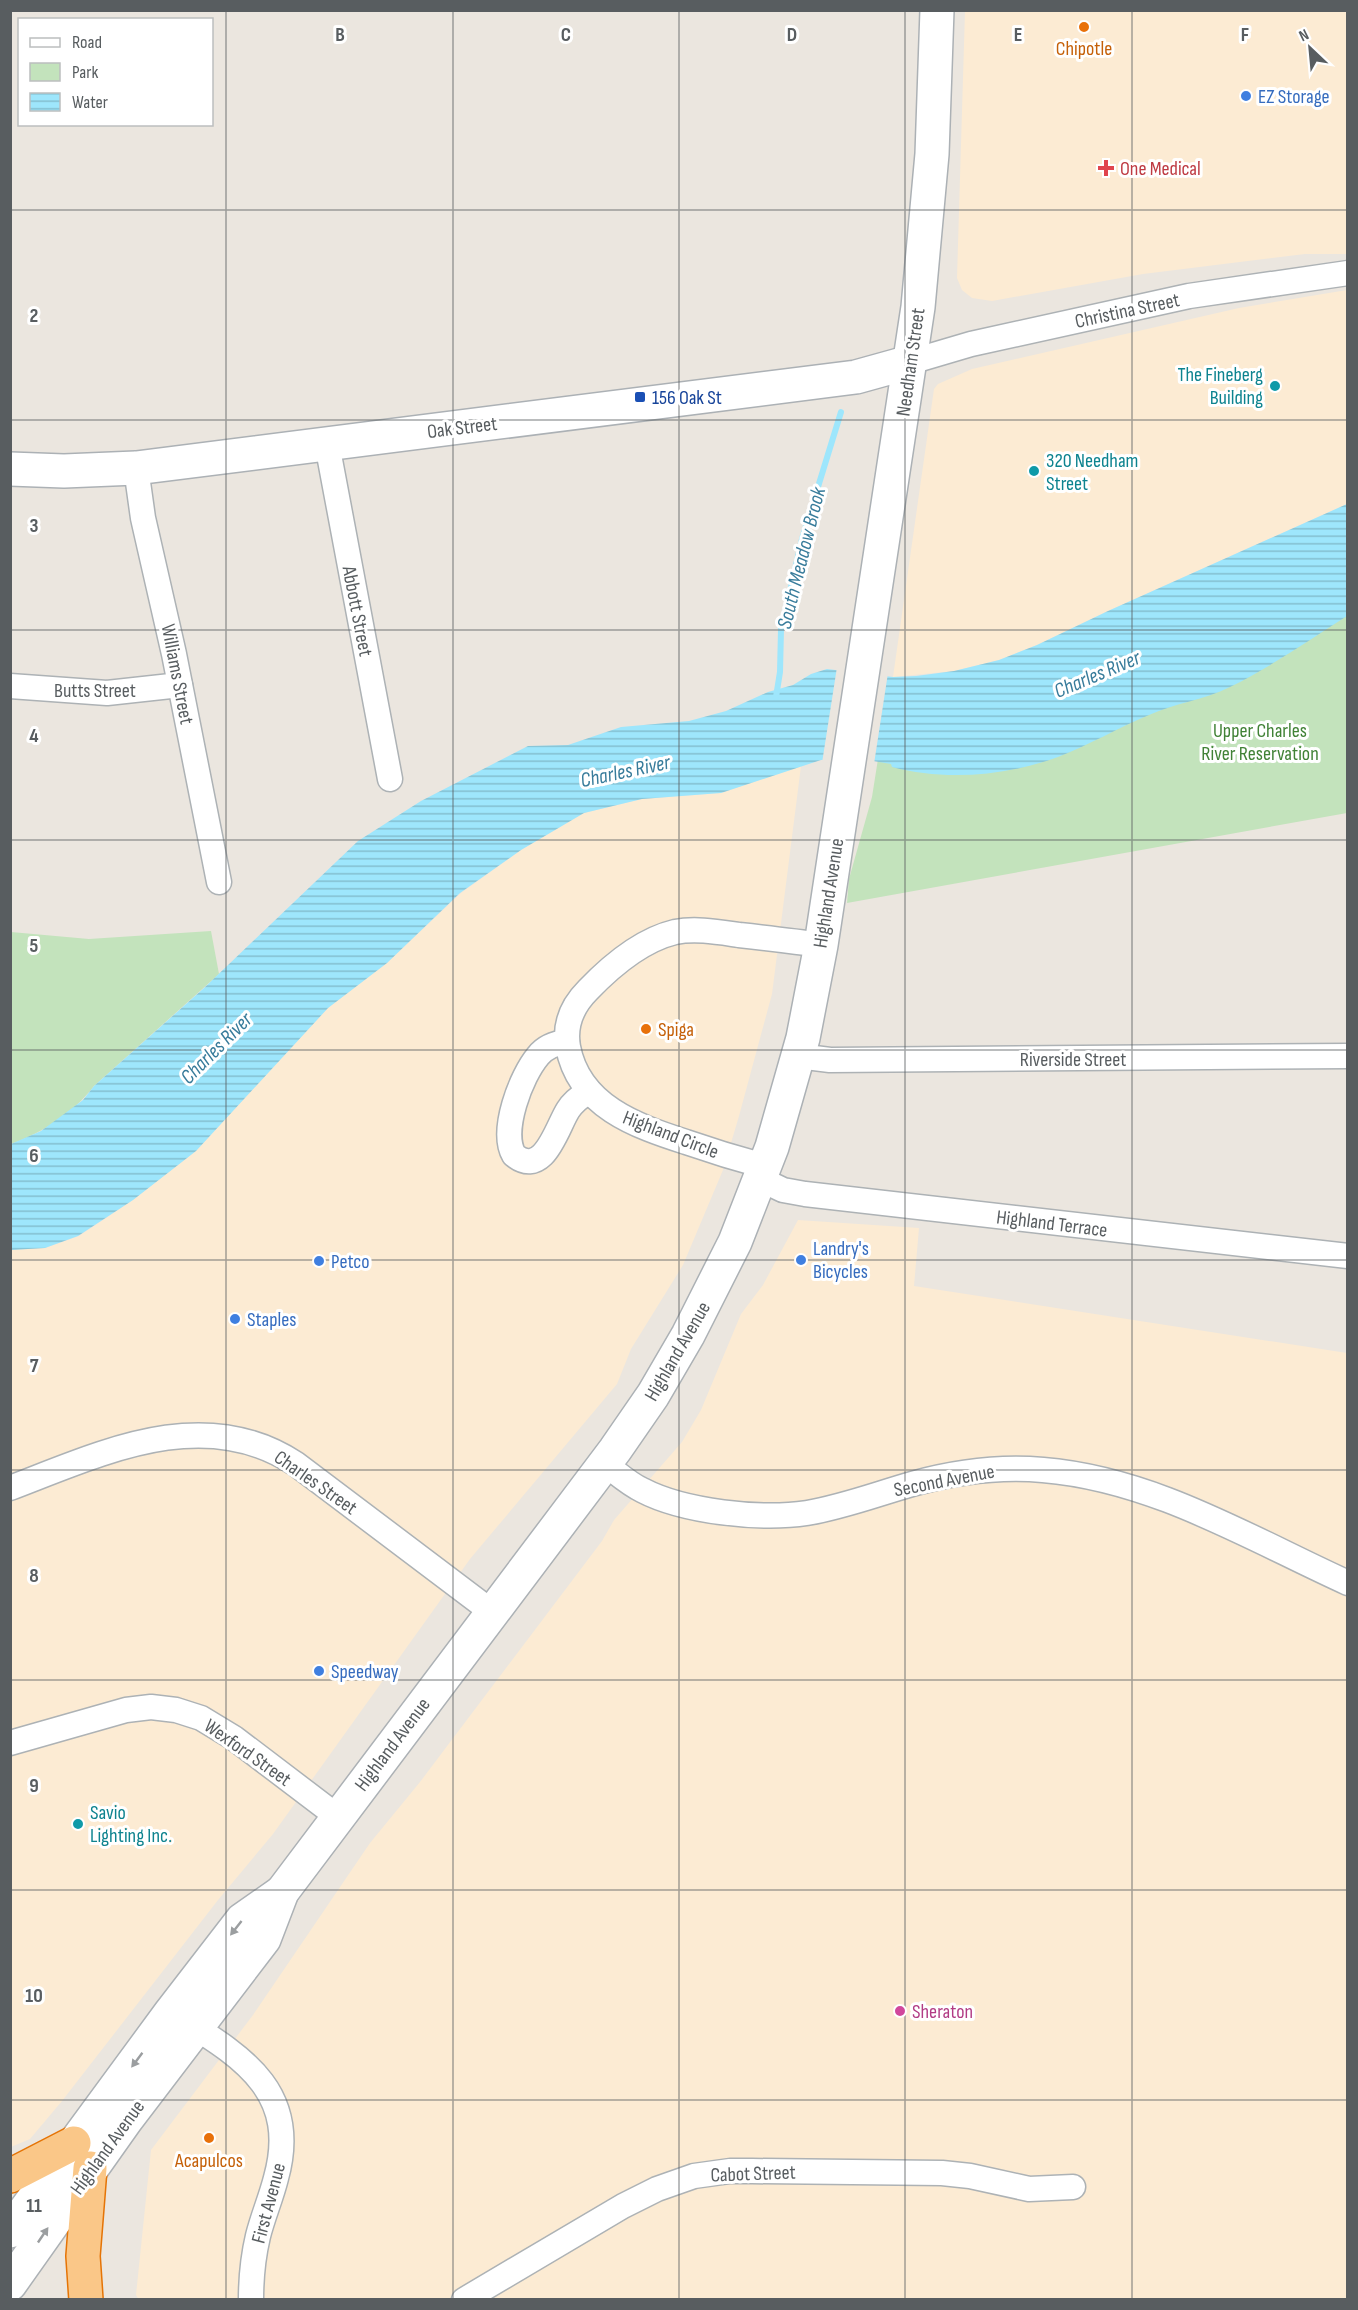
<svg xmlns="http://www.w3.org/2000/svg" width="1358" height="2310" viewBox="0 0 1358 2310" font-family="'Sofia Sans Condensed',sans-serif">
<defs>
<pattern id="water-rules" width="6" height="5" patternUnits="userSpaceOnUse" patternTransform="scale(1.5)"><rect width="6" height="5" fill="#9ee6fc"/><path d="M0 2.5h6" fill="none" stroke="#84becf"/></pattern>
</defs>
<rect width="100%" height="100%" fill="#ebe6df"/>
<!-- commercial -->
<g fill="#fcebd3">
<path d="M965,11H1347V254H1305L1143,274L992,301L972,298L962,290L957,278Z"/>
<path d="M1347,290V504L1108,611L1037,645L999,660L954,671L893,677L934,389L938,384L972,369L1239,308Z"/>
<path d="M801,766L772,994L739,1116L723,1170L683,1265L631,1349L617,1384L470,1559L273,1834L218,1900L62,2101L30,2139L11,2147V1250L45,1248L79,1236L133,1200L196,1151L328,1008L387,963L461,893L521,850L584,813L642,799L721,793Z"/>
<path d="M798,1220L919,1228L914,1286L1347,1353V2299L139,2300L136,2295L151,2150L253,2015L370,1843L420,1782L602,1541L614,1520L682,1442L701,1410L741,1314L763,1285Z"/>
</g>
<!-- park -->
<g fill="#c3e3bc">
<path d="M1347,605V813L847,903L849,879L872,797L878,759Z"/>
<path d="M211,931L219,974L94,1086C72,1114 44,1132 11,1144V932L89,939Z"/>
</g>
<!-- water -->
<path fill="url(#water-rules)" d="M1347,504V616C1309,640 1271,667 1230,687C1204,700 1175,703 1149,715C1118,728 1089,745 1058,757C1006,776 945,781 892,767L891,764L861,759L821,760L721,793L642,799L584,813L521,850L460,893L387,963L328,1008L196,1151L133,1200L78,1236L45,1248L11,1250V1144L41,1131L83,1100L94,1086L204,988L358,841L421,801L528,746L568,745L621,727L689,721L726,711L768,692L793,685L811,674L827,669L893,677L916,676L954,671L999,660L1037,645L1108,611Z"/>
<!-- pier -->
<path fill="#ebe6df" d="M837,667L888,673L874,764L861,762L822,763Z"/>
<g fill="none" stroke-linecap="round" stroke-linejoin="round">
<!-- stream -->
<path stroke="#9ee6fc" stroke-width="6" d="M776,697L780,672L781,630L802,539L841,412"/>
<defs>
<g id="street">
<path d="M910,362L971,344L1189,296L1348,273"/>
<path d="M327,444L390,779"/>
<path d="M136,468L143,518L174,654L219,882"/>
<path d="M10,686L107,693L180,685"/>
<path d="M567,1042C556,1043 545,1047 538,1056C521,1076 500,1131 514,1155C544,1179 557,1127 568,1110C573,1102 581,1096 589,1091"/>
<path d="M798,1056L830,1060L1348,1056"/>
<path d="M764,1166C738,1159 712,1151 686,1142C636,1126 579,1106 568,1047C564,1024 572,1006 588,990C611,966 642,940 675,932C696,928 718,932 739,935C766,938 793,941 821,945"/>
<path d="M760,1179L783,1190L805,1194L1348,1256"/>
<path d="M605,1464C617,1473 629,1484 642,1490C684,1512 761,1520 807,1513C843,1507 877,1494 912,1484C955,1472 998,1466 1043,1470C1153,1479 1249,1538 1348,1583"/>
<path d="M10,1488C102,1453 204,1403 296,1464L492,1612"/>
<path d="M10,1743L126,1710L151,1707L176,1710L201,1718L234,1738L338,1817"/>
<path d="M183,2020C247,2059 299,2095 276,2178C271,2198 263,2216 258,2236C253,2257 251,2278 251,2300"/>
<path d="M464,2300L623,2206L657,2189L694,2176L730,2171H752L942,2173L970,2176L1029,2189L1073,2187"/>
</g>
<g id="secondary">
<path d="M10,469L64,471L136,468L856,377L910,362"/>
<path d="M10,2231L171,2012L242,1920L282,1892"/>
<path d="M10,2284L126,2120L264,1939L282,1892L615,1450L653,1395L688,1335L735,1242L772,1147L803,1038L821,945L918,307L932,154L937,10"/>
</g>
<g id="highway">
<path d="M10,2176L74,2143"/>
<path d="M86,2300L83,2256L90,2168"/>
</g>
</defs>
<!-- street casing -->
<use href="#street" stroke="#adb2b5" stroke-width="27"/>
<!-- secondary casing -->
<use href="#secondary" stroke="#acb1b5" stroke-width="36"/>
<!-- highway casing -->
<use href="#highway" stroke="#e57406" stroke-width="36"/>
<!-- street -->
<use href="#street" stroke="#fff" stroke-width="24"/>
<!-- secondary -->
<use href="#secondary" stroke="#fff" stroke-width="33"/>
<!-- highway -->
<use href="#highway" stroke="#fac788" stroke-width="33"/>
</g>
<!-- one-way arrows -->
<defs><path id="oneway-solid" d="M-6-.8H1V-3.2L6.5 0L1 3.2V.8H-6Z" transform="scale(1.5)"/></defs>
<g fill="#9b9ea0">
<use href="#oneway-solid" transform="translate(236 1928) rotate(128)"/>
<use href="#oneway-solid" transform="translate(137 2060) rotate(127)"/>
<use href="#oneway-solid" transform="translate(43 2235) rotate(-56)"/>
</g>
<!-- grid -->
<path fill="none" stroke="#585d60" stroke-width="1.5" stroke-opacity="0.55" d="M226,10V2300M453,10V2300M679,10V2300M905,10V2300M1132,10V2300M10,210H1348M10,420H1348M10,630H1348M10,840H1348M10,1050H1348M10,1260H1348M10,1470H1348M10,1680H1348M10,1890H1348M10,2100H1348"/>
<!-- markers -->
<g fill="#e8710a" stroke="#fff" stroke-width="2">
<circle cx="1084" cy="27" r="6"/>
<circle cx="646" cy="1029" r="6"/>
<circle cx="209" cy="2138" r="6"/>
</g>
<g fill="#3f7fe0" stroke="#fff" stroke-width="2">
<circle cx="1246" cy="96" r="6"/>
<circle cx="801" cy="1260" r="6"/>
<circle cx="319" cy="1261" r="6"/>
<circle cx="235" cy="1319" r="6"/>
<circle cx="319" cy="1671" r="6"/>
</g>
<path fill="#e0444e" stroke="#fff" stroke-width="2" d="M1103 159h6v6h6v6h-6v6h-6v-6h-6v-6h6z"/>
<g fill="#0f9aa8" stroke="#fff" stroke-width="2">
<circle cx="1275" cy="386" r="6"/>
<circle cx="1034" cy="471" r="6"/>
<circle cx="78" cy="1824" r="6"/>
</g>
<rect fill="#1a4fb4" stroke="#fff" stroke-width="2" x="634" y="391" width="12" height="12" rx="3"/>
<circle fill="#d1479c" stroke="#fff" stroke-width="2" cx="900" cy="2011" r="6"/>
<g text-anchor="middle" stroke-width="6" stroke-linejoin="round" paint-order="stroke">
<!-- food labels -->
<g font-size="20" fill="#c56008" stroke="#fff">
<text x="1084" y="55">Chipotle</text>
<text x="658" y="1036" text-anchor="start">Spiga</text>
<text x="209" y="2167">Acapulcos</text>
</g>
<!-- shop labels -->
<g font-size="20" fill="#366cbe" stroke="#fff" text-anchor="start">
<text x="1258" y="103">EZ Storage</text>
<text x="813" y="1255">Landry's<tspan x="813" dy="23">Bicycles</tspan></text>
<text x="331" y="1268">Petco</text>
<text x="247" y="1326">Staples</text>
<text x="331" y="1678">Speedway</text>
</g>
<!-- health labels -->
<g font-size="20" fill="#be3a42" stroke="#fff" text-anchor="start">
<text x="1120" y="175">One Medical</text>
</g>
<!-- street labels -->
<g font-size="20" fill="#585d60" stroke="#fff">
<text transform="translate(1127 310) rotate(-12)" y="7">Christina Street</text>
<text transform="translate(910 362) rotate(-82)" y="7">Needham Street</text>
<text transform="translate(462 427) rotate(-7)" y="7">Oak Street</text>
<text transform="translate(358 611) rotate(79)" y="7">Abbott Street</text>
<text transform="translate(178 674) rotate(79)" y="7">Williams Street</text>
<text x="95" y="697">Butts Street</text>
<text transform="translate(828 893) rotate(-81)" y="7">Highland Avenue</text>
<text x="1073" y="1066">Riverside Street</text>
<text transform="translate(671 1134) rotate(21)" y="7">Highland Circle</text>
<text transform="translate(1052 1223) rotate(7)" y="7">Highland Terrace</text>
<text transform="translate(677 1351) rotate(-60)" y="7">Highland Avenue</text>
<text transform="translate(944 1480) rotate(-11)" y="7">Second Avenue</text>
<text transform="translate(316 1482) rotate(35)" y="7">Charles Street</text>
<text transform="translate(392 1744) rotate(-53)" y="7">Highland Avenue</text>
<text transform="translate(248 1752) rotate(35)" y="7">Wexford Street</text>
<text transform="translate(107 2147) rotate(-54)" y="7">Highland Avenue</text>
<text transform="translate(753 2173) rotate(-2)" y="7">Cabot Street</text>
<text transform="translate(268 2203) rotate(-75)" y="7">First Avenue</text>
</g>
<!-- culture labels -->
<g font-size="20" fill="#0d838f" stroke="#fff" text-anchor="start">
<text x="1263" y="381" text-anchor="end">The Fineberg<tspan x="1263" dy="23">Building</tspan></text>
<text x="1046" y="467">320 Needham<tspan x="1046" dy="23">Street</tspan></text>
<text x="90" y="1819">Savio<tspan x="90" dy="23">Lighting Inc.</tspan></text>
</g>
<!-- transit labels -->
<g font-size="20" fill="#164399" stroke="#fff" text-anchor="start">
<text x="652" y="404">156 Oak St</text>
</g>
<!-- park labels -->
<g font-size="20" fill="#418236" stroke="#fff">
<text x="1260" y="737">Upper Charles<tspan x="1260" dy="23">River Reservation</tspan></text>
</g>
<!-- hotel labels -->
<g font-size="20" fill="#b23c85" stroke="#fff" text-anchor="start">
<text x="912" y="2018">Sheraton</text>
</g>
<!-- water labels -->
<g font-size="21" font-style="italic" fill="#387c9b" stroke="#fff">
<text transform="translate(801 558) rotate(-76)" y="7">South Meadow Brook</text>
<text transform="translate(1097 674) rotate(-23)" y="7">Charles River</text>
<text transform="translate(625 771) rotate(-12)" y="7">Charles River</text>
<text transform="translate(216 1048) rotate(-45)" y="7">Charles River</text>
</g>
</g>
<g font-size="20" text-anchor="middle" font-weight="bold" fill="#585d60" stroke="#fff" stroke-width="6" stroke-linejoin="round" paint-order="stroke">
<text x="340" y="41">B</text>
<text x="566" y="41">C</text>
<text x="792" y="41">D</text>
<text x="1018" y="41">E</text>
<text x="1245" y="41">F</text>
<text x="34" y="322">2</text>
<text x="34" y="532">3</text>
<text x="34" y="742">4</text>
<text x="34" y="952">5</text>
<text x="34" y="1162">6</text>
<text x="34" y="1372">7</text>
<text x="34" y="1582">8</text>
<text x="34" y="1792">9</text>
<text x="34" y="2002">10</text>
<text x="34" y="2212">11</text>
</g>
<!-- border -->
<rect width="1358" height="2310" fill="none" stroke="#585d60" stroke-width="24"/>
<!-- legend -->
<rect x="18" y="18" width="195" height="108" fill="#ffffff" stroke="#bcbebf" stroke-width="1.5"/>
<rect x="30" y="38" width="30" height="9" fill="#ffffff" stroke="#bcbebf" stroke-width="1.5"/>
<text x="72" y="48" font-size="18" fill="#585d60">Road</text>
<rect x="30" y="63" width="30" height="18" fill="#c3e3bc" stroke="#bcbebf" stroke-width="1.5"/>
<text x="72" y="78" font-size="18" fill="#585d60">Park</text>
<rect x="30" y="93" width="30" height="18" fill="url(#water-rules)" stroke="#bcbebf" stroke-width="1.5"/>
<text x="72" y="108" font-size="18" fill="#585d60">Water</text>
<!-- north arrow -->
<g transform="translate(1310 48) rotate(334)" stroke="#ffffff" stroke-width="4.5" paint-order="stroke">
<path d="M0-4.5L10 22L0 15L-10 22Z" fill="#585d60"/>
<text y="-9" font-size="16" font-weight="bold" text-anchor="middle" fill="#585d60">N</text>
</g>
</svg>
